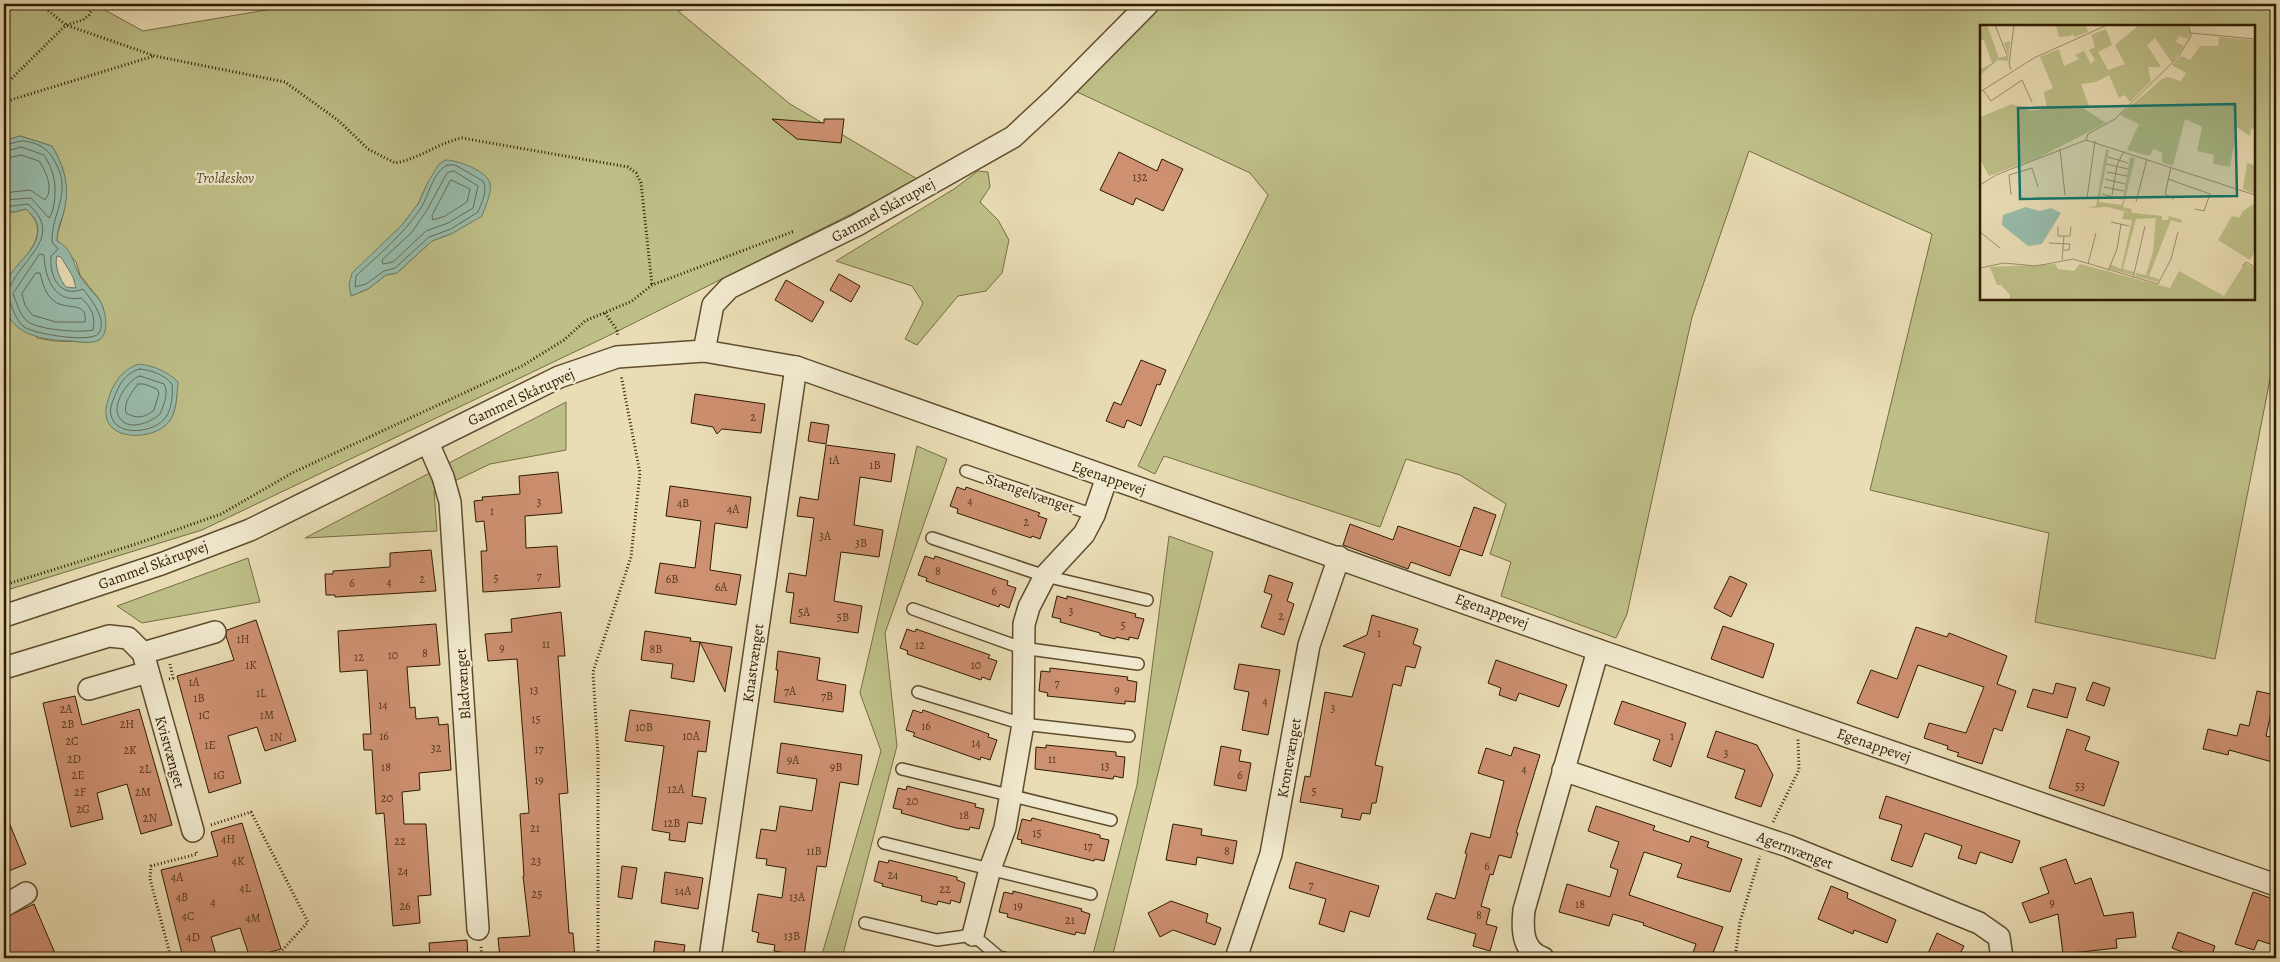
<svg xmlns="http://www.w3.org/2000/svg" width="2280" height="962" viewBox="0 0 2280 962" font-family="Alegreya,serif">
<rect width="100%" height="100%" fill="#eaddb5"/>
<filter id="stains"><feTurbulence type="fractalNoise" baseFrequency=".004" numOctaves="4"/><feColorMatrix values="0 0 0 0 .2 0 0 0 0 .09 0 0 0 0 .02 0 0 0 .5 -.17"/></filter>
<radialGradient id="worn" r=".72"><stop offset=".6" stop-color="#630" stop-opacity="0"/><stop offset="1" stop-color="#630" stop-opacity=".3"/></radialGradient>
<!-- green -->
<g fill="#bebf88" stroke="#766d44" fill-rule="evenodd">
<path d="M4,4H94L143,31L301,4H707L678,11L790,104L919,180L612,334L202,530L4,591V211L14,212L26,209C30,213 36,220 37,225C42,247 11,269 4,290L37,338L54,341L89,342L105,330L103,308L99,299L80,275L76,262L57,241C57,232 60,227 62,218C70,190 66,170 52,146L20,136L4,141ZM486,177L490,184L489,195L453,233L432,241L397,273L386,275L368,289L351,296L385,242L402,225L418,204L428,182ZM177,395C176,403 175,414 169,421C159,434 138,437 122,433C114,430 110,423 106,417Z"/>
<path d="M1159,4H2276V349L2215,659L2035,622L2049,533L1870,490L1932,234L1749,151L1692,317L1627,614L1616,638L1501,596L1511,562L1490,554L1506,504L1460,475L1406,459L1380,527L1164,456L1155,474L1138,466L1214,304L1268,195L1250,173L1073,90ZM1981,26H2254V299H1981Z"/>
<path d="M978,171L988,172L990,187L980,202L998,220L1009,240L1002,273L986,291L958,296L917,345L905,339L923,303L912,286L836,261L954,189Z"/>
<path d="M566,402V450L490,464L434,491L437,531L305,538Z"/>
<path d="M917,446L947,459L885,633L897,746L842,958H821L881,751L860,693Z"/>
<path d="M1169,536L1213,552L1112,958H1092L1137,785Z"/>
<path d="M248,558L260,602L142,623L117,606Z"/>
</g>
<!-- water -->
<g fill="#98bcac" stroke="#6e7c67" fill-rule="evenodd">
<path d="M20,136L52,146C66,170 71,191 62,218C59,226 57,232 57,241C74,250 72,263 81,278C86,285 92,291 98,298C105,306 111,333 99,340C92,344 80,342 72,341C39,340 1,334 4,290C6,266 44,251 37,224C36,219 30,213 26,209L14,212L4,211V141ZM57,256L61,257L73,277L76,288L66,287C60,280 54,265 57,256Z"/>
<path d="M446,160C457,160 488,171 490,184C492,193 485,207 482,216L453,233L432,241L397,273L386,275L368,289L351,296L349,285L352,273L402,225L418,204L428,182L439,164Z"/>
<path d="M139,364C154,366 167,371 178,382C177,394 177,407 171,419C159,440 109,443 106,415C105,406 109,397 112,389C118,377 126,368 139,364Z"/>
</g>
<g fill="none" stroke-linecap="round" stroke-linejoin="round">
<!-- shore -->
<g stroke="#646c56" stroke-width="1">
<path d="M4,145C10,145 16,141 23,141C36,142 48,148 54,160C74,193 51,212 52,242L58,249L51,256C49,276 60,299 83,289C90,298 109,321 98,334C90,343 31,334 23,326C16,319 13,310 10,302L4,299"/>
<path d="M4,152L21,147L44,155C54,171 57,184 54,204C53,209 52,214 49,218L31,198L4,200"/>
<path d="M4,159L21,155L39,161C46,171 54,189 45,200L30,190L4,193"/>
<path d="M447,165H455L483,181C488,190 482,202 478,212L451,229L429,237L395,268L384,271L366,284L355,287L356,276C379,254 404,234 421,208C429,195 432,173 447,165Z"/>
<path d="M454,171L478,186L473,208L448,223L426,231L393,262L383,264L382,260L412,232L427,210L447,173Z"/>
<path d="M451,180L470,189L467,202L445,216L433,220L432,216Z"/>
<path d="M4,207L28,204C65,236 22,258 10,287L4,289"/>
<path d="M40,254L44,255C45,278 54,303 81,298C91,306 96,317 93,330C79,333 38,330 27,321C19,314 17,302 13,294Z"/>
<path d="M36,273H40C43,284 45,294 54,301C66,311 88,300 85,322H56L32,315L25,305L22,294Z"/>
<path d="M140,369C151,370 165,375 172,384C173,394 172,408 166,417C155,433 116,438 111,415C109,407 114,399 116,393C121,381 128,372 140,369Z"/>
<path d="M140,376L164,384C169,392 164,405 160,414C150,423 126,433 118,415C113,403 128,379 140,376Z"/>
<path d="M138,384H144L157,389L159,393L154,410C145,418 136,419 126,413C123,403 132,392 138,384Z"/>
</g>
</g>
<!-- building -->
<g fill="#cd9071" stroke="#2f1b00">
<path d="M772,119L824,123V119H844L841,143L797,139Z"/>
<path d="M1119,152L1157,171L1162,159L1183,169L1163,211L1136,198L1133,205L1100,190Z"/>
<path d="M839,274L860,286L851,302L830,290Z"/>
<path d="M786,280L824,302L812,322L775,300Z"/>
<path d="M1141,360L1166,370L1160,385L1157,384L1141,426L1127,420L1124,428L1106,421L1114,402L1121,405Z"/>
<path d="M695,394L765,404L761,433L722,429L717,434L713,427L691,423Z"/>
<path d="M811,422L829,425L826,444L808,441Z"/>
<path d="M826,445L895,454L891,482L860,477L854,525L883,530L879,557L841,552L834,601L862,606L858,633L790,623L794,593L786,592L789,573L806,576L814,518L797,516L800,497L818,500Z"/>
<path d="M558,472L562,513L525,516L526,548L557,546L560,587L483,592L481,551H487L484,521L476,522L474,501L483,500L482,497L520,494L519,476Z"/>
<path d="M670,486L751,497L747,528L715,523L710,570L741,575L736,605L655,593L660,563L695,568L701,521L666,516Z"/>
<path d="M957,487L965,490L966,487L1040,513L1038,516L1047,519L1040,539L1032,536L1031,538L957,513L958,509L950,506Z"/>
<path d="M1474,507L1496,515L1482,556L1460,549L1450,576L1411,562L1408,569L1343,545L1350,524L1393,540L1398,526L1460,547Z"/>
<path d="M431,550L436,591L335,597V595H326L325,574H333V571L390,567V553Z"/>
<path d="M925,556L934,559L935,556L1008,581L1007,585L1016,588L1009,608L1000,604L999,607L926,581L927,578L918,575Z"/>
<path d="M1269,575L1293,583L1287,601L1294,604L1284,635L1261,627L1272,595L1264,592Z"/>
<path d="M1730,576L1747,584L1731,617L1714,608Z"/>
<path d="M1057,596L1067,599V596L1136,614L1135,617L1144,619L1138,639L1129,637V640L1116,637L1115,639L1100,635V633L1060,622L1061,619L1052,617Z"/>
<path d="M561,612L565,656H558L568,793L559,794L569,933H573L575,958H500L498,938L530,936L523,876H524L520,814L529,813L517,659L488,661L485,634L512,632L511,619Z"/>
<path d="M1372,615L1418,629L1413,644L1421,647L1415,668L1406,666L1401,686L1393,684L1375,765L1383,767L1376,803H1372L1370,814L1362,813L1360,820L1341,817L1343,809L1300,802L1305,776L1310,777L1325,692L1352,697L1365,653L1343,646L1367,635Z"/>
<path d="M256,620L296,741L265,751L257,727L228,736L241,783L209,793L177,676L234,660L226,636L227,630Z"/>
<path d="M436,624L440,665L407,667L410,708L415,707L416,719L438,717L439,725L448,724L451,770L419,773L420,790L402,792L404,824H426L431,895L418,896L420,923L393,926L384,813L376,814L372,750H364L363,734H371L367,670L340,672L338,631Z"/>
<path d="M1723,626L1774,644L1763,678L1711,659Z"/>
<path d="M1916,627L1947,637L1949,633L2007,656L1997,684L2016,691L2002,731L1994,728L1982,764L1957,756L1959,753L1947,749L1948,746L1924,738L1929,723L1966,733L1984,687L1918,665L1898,718L1857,703L1871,670L1897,679Z"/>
<path d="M907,629L915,632L916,629L990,655L988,658L997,661L990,680L982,677L981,680L907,654L908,651L900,648Z"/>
<path d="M645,631L691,638L690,641L700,642L694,682L671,678L673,664L641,660Z"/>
<path d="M700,642L732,647L725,692Z"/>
<path d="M778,651L820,658L817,680L846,685L843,712L774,702L778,670H776Z"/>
<path d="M1496,660L1567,685L1559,707L1519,693L1516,701L1499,695L1501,688L1488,683Z"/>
<path d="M1239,664L1280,670L1268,735L1242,730L1249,692L1234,689Z"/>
<path d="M1050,668L1128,677L1127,680L1137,682L1135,702L1125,701V704L1047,696L1048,693L1039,691L1041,671L1050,672Z"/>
<path d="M2093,682L2110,688L2104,706L2086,700Z"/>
<path d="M2056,683L2076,688L2067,718L2027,707L2033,689L2053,694Z"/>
<path d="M2257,691L2275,695L2266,736L2276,738V763L2229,750L2228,755L2203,749L2208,729L2237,736L2240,724L2249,726Z"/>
<path d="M75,696L82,725L139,709L172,825L141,834L127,784L97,793L103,819L71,827L43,703Z"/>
<path d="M1622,701L1686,723L1671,767L1653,760L1660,740L1614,724Z"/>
<path d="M630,710L710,721L706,752L698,751L692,796L706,798L702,824L688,822L685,842L669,840L670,833L652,830L664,746L625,741Z"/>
<path d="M913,710L922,713L923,710L989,734L988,737L997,740L990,760L981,757L980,760L913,736L915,733L906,730Z"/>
<path d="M2067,729L2090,737L2085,750L2119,762L2104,806L2049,788Z"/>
<path d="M1716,731L1757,745L1773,775L1761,807L1735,798L1745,770L1707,757Z"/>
<path d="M781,743L862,755L858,785L840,782L826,867L817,866L804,956L774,951L775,945L757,942L759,933L752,931L758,894L782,898L786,868L766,865L767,859L756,858L761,829L776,831L780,806L812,811L817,779L777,773Z"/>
<path d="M1046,745L1116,752V756L1125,757L1123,778L1114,776L1113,779L1035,769L1036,747L1046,748Z"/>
<path d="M1221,746L1241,750L1239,761L1251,763L1246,791L1214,785Z"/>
<path d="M1514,747L1540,755L1516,833H1518L1511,858L1499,855L1493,875L1490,874L1481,906L1490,909L1486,924L1497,927L1490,951L1473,946L1476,934L1427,919L1436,893L1455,899L1467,854L1465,853L1471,833L1490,838L1504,781L1478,773L1486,748L1511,756Z"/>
<path d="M907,786L976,804L975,807L984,809L979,829L970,827L969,830L956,828L901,813L902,810L893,808L898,788L906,790Z"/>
<path d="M1886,796L2020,841L2012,863L1980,852L1976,864L1958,858L1962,846L1925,833L1912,867L1891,860L1902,825L1879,818Z"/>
<path d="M1596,806L1655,826L1653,830L1689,842L1691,836L1709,842L1707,847L1742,859L1730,892L1677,877L1682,864L1644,852L1629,895L1723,927L1711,958H1691L1696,944L1643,925L1644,923L1613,914L1609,926L1559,912L1567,884L1610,897L1618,870L1610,867L1619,842L1588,831Z"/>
<path d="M4,810L26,864L4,873Z"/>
<path d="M1032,818L1100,835V838L1109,840L1104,861L1095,859L1094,861L1021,843L1022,840L1017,839L1022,819L1031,821Z"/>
<path d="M242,823L281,949L250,958L240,928L211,937L217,958H183L161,870L218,856L211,832Z"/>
<path d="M1173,824L1202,829L1201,835L1237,841L1233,864L1197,857L1196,865L1166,860Z"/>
<path d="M2066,859L2075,884L2091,878L2104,916L2133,912L2136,937L2116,939L2117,948L2063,954L2058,914L2030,923L2022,903L2049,893L2040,868Z"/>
<path d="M889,860L957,877V880L965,883L960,903L951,900L950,904L938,901L937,905L921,901L922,896L882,886L883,884L874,881L879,861L888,863Z"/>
<path d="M1296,862L1379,886L1369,917L1350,911L1344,932L1319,924L1326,899L1289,888Z"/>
<path d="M622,866L637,868L632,899L618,897Z"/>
<path d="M665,872L703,878L698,909L661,903Z"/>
<path d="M1831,886L1848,893L1847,898L1896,920L1887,943L1854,930L1853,934L1818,919Z"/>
<path d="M1013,891L1082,909L1081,911L1090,914L1085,934L1076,932L1075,935L1007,917L1008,914L999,912L1004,892L1013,894Z"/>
<path d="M2253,892L2276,900V946L2258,940L2254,950L2235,944Z"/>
<path d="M1171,901L1208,914L1206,922L1221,928L1215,945L1173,930L1160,937L1148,913Z"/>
<path d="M34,904L57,958H4V918Z"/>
<path d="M2178,932L2215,946L2211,958H2198L2172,948Z"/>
<path d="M1937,933L1964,946L1958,958H1926Z"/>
<path d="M467,940L468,958H430L429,943Z"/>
<path d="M655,941L685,945L683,958H653Z"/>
</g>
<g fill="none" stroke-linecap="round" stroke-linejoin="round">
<defs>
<g id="service">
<path d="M966,471L1094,515"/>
<path d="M932,538L1045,576L1147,600"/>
<path d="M913,609L1022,648L1138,664"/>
<path d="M918,692L1023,724L1129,736"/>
<path d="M902,769L1111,820"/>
<path d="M884,843L1091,894"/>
<path d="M865,923L937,940L973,935L999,957L1004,958"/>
</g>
<g id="minor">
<path d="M704,351L713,305L729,288L857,225L1013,137L1056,97L1148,4"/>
<path d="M428,443L443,477L450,502L478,929"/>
<path d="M4,616L161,564L250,530L559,377L617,357L704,351L796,367L1598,650L2276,885"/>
<path d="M143,653L215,632"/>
<path d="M4,668L109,636L128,638L143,653L193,831"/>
<path d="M89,689L148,672"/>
<path d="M1563,770L1788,846L1979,923L1999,937L2002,958"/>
<path d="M4,906L26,893"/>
<path d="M973,935L990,869L1005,828L1023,724L1024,624L1029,607L1045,576L1084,534L1094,515L1107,477"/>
<path d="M710,958L796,367"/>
<path d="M1236,958L1271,854L1309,645L1339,557"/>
<path d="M1543,958C1522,951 1522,929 1524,910L1598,650"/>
</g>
</defs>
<!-- service casing -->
<use href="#service" stroke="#5e4c2d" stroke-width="14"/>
<!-- minor casing -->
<use href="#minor" stroke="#5e4c2d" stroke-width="24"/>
<!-- path -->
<g stroke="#2f1b00" stroke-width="3" stroke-dasharray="1 2.5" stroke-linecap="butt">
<path d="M40,4L66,25L155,56L285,82L339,121L368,149L395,163C419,159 438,143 462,138L628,167L636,173L641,183L652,285"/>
<path d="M4,86L66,25L83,20L89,15L95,4"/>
<path d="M4,102L154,56"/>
<path d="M605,313L617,330L618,337"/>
<path d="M4,585L136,544L221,514L294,472L522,366L564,340L585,321L632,301L652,285L792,232H795"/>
<path d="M169,679L173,678L170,664"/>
<path d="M1773,822L1799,770L1798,739"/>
<path d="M211,825L251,812L308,922L275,958"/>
<path d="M481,947L482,958"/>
<path d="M171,958L150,879L151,866L197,854L196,851"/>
<path d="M598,958V755L593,672L631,557L640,473L621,375"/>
<path d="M1735,958L1740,922L1760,856"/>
</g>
<!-- service -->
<use href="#service" stroke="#f1e9cf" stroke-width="11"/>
<!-- minor -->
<use href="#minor" stroke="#f1e9cf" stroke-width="21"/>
</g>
<g text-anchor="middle" stroke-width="4.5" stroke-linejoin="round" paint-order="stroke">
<!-- number labels -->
<g font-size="12" fill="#56381c">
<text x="1140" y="181">132</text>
<text x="753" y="421">2</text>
<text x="834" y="464">1A</text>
<text x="875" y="469">1B</text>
<text x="970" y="505">4</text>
<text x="539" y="506">3</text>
<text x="683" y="507">4B</text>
<text x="733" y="513">4A</text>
<text x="492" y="515">1</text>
<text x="1026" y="526">2</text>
<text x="825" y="540">3A</text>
<text x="861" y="547">3B</text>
<text x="938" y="575">8</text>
<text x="539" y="580">7</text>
<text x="496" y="582">5</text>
<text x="422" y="583">2</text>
<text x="672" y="583">6B</text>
<text x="389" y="586">4</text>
<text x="352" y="587">6</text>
<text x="721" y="591">6A</text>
<text x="994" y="595">6</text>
<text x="1071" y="615">3</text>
<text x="804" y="616">5A</text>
<text x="1281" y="620">2</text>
<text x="843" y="621">5B</text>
<text x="1123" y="629">5</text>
<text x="1379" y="637">1</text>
<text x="243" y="643">1H</text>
<text x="546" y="648">11</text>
<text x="920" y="649">12</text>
<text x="502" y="652">9</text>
<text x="656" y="653">8B</text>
<text x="425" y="657">8</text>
<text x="393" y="659">10</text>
<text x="359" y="661">12</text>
<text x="251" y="669">1K</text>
<text x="976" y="669">10</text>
<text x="194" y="686">1A</text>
<text x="1057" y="687">7</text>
<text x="534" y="694">13</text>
<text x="1117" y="694">9</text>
<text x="790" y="695">7A</text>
<text x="261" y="697">1L</text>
<text x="827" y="700">7B</text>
<text x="199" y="702">1B</text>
<text x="1265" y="705">4</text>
<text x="383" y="709">14</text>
<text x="1333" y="712">3</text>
<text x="66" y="713">2A</text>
<text x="204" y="719">1C</text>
<text x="267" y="719">1M</text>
<text x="536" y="723">15</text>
<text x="68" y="728">2B</text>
<text x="127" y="728">2H</text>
<text x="926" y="730">16</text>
<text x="644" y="731">10B</text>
<text x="384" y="740">16</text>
<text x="691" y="740">10A</text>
<text x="1672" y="740">1</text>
<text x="276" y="741">1N</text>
<text x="72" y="745">2C</text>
<text x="976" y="747">14</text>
<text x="210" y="749">1E</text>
<text x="436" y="752">32</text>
<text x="539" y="753">17</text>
<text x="130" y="754">2K</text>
<text x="1726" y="757">3</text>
<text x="74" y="763">2D</text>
<text x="1052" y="763">11</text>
<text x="793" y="764">9A</text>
<text x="1105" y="770">13</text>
<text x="386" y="771">18</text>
<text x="836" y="771">9B</text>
<text x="145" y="773">2L</text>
<text x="1524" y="773">4</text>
<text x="78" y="779">2E</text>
<text x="219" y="779">1G</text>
<text x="1240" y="779">6</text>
<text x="539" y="784">19</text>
<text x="2080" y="790">53</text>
<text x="676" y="793">12A</text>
<text x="1314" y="795">5</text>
<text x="80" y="796">2F</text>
<text x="143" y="796">2M</text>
<text x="387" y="802">20</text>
<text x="912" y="805">20</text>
<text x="83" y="813">2G</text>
<text x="964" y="819">18</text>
<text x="150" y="822">2N</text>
<text x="672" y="827">12B</text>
<text x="535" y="832">21</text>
<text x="1037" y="837">15</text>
<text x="228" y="843">4H</text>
<text x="400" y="845">22</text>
<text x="1088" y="850">17</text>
<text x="814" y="855">11B</text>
<text x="1227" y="855">8</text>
<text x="238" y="865">4K</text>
<text x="536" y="865">23</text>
<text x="1487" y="870">6</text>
<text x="403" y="875">24</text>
<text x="893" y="879">24</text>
<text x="177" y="881">4A</text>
<text x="1311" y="889">7</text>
<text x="245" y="892">4L</text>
<text x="945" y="893">22</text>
<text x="683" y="895">14A</text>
<text x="537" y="898">25</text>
<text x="182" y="901">4B</text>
<text x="797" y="901">13A</text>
<text x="213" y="906">4</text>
<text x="2052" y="907">9</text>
<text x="1580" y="908">18</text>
<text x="405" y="910">26</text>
<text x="1018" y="910">19</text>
<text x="1479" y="919">8</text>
<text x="188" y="920">4C</text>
<text x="253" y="922">4M</text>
<text x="1070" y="924">21</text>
<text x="792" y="940">13B</text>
<text x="193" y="941">4D</text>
</g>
<!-- park labels -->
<g font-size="15" font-style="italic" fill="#5a4c29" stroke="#f1e9cf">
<text x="225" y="183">Troldeskov</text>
</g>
<!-- street labels -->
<g font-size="15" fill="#2f1b00" stroke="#f1e9cf">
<text transform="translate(883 210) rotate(-29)" y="5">Gammel Skårupvej</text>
<text transform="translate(521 397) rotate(-25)" y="5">Gammel Skårupvej</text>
<text transform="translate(1109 478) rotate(19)" y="5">Egenappevej</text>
<text transform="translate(1030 493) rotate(19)" y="5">Stængelvænget</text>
<text transform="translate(153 565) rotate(-20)" y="5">Gammel Skårupvej</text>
<text transform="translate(1492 611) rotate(20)" y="5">Egenappevej</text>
<text transform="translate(753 663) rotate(-82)" y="5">Knastvænget</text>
<text transform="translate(463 684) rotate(-94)" y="5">Bladvænget</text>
<text transform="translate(1874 745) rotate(19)" y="5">Egenappevej</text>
<text transform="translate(170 752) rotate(74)" y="5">Kvistvænget</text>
<text transform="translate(1289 758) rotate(-80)" y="5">Kronevænget</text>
<text transform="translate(1795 850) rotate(21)" y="5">Agernvænget</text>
</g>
</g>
<!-- overview -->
<g transform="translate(1980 25)">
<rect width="275" height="275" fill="#eaddb5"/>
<path d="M0,0H7L19,33L28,30L24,18L30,16L28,36L18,35L0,50V45L12,38L4,15H0ZM76,0H106L108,7L94,12L92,8L91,11L79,12ZM159,0H208L211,7L208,14L199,11L196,17L204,21L192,38L175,13L167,20L181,42H168L171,56L150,77L145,70L139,73L129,50L116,57L101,59L109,81L103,83L126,98L58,133L9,151L0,134V92L32,79L52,86L67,83L64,67L73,63L60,32L79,24L84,41L99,34L95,30L104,26L111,39L115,35L109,25L115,22L111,10L126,4L132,20L118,27L128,45L145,39L135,20ZM239,12L275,15V103L271,104L270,111L257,102L250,142L233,139L234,130L217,126L222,102L205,94L193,141L182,137V128L178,126L173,124L170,131L147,125L159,99L140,90L182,54L187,52L201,56L206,48L192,40L201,31L210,35L220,21H238ZM126,124L129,125L119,177L142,180L150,132L155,133L143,182L152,184L151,188L127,182L107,183L116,181ZM267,138L275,140V169L263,164ZM275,178V226L270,235L238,215L252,191L259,193L263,186ZM144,187L182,191V195H188L189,191L202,195L201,198L191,195L169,251L179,254L178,257L155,251L156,248L166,250L173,227L176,193L156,194L143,244L154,247L153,250L129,244L130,239L141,244L152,195L142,194ZM265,238L275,243V275H30V270L21,260H17L10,242L75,239L78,244L94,246L100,239L190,263L199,246L244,271Z" fill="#bebf88"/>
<path d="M46,182L59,186L71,183L81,188L62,219L48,221L22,200L23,190Z" fill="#98bcac"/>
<path fill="none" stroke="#9f8f6d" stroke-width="1" d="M15,0L27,30M211,8L275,14M31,45L29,39L34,0M3,65L11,76L42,55L52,77M0,67L54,33L127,0M106,115L108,109L135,94L198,32L211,11L209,0M80,124L85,170M128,132L148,138M126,139L148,144M38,142L39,147L52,143L58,162M191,142L185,169L194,174M127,147L147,151M125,154L145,159M188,154L230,169L224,186L215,184M0,160L16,150L106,115L275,170M124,162L144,166M122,169L142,174M31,170L29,150L39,147M132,170L137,140L144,126M107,173L115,116M156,177L167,134M131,197L149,201M78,202V211H90L91,202M0,207L20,223M69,218L90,219L89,225H83M82,235L84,211M108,239L116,208M262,241L266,237L275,242M0,243L24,238L56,241L93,234L178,259L191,234L198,207M128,246L137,224L141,199M153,253L165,201"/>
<path fill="#0f766e" fill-opacity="0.15" stroke="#0f766e" stroke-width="2.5" d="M255,79L257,171L40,174L38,83Z"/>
<rect width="275" height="275" fill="none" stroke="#2f1b00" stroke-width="2.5"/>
</g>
<!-- margin -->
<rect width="2280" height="962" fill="none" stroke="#eaddb5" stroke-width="20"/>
<rect x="5" y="5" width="2270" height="952" fill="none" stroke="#2f1b00" stroke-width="2.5"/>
<rect x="10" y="10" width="2260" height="942" fill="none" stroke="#2f1b00"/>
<rect width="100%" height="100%" filter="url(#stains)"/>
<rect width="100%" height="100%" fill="url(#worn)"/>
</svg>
